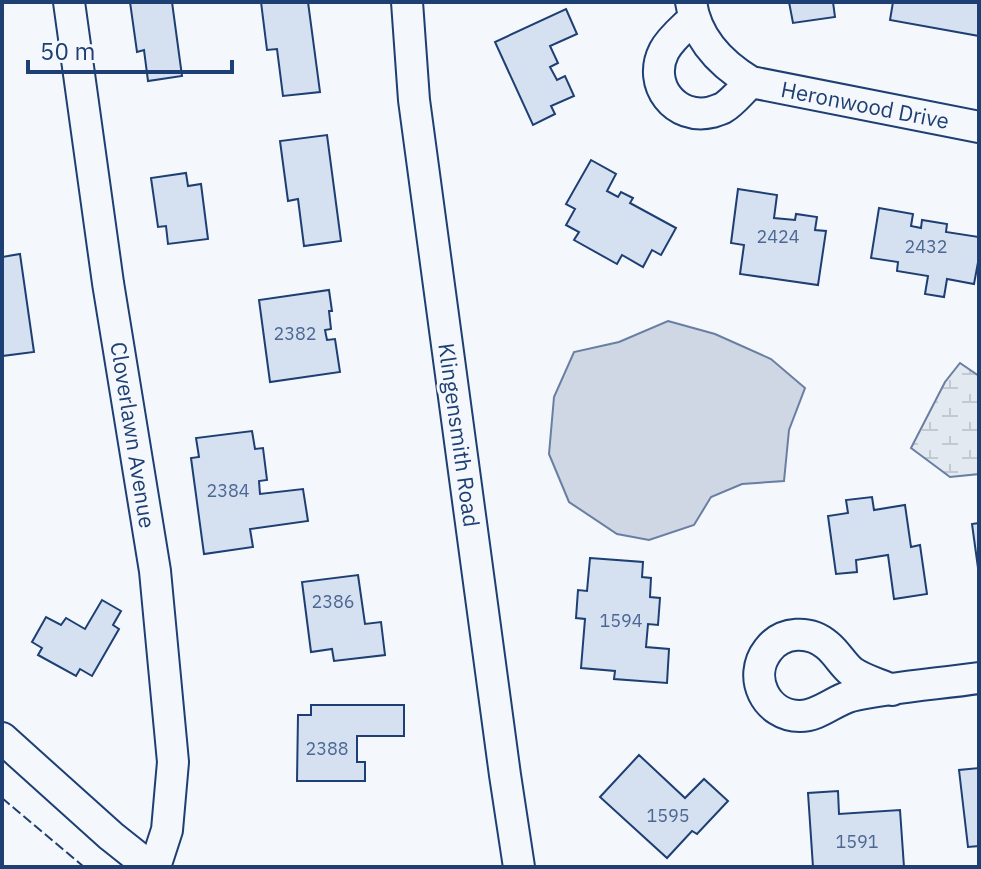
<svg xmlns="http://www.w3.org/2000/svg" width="981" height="869" viewBox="0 0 981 869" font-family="'IBM Plex Sans',sans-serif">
<defs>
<pattern id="wetland-marsh" width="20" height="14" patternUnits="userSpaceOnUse" patternTransform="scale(2)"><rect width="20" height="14" fill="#e3e9f0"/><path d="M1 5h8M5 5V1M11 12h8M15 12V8" fill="none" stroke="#c2c9d1"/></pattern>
</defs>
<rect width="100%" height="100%" fill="#f4f7fb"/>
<!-- wetland -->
<path fill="url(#wetland-marsh)" stroke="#687fa3" stroke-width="2" d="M960,363L979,376V474L950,477L911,448L945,382Z"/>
<!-- water -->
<path fill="#cfd7e4" stroke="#687fa3" stroke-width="2" d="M668,321L715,334L771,359L805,388L789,430L784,481L742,484L711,497L694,525L649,540L617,534L569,502L549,454L554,397L574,352L619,342Z"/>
<!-- building -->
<g fill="#d5e0f0" stroke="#1d3f73" stroke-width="2">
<path d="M130,2H172L182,76L148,81L144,50L137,52Z"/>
<path d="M261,2H308L320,92L283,96L277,49L267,50Z"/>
<path d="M789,2H833L835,17L793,23Z"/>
<path d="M893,2H979V36L890,20Z"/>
<path d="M566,9L577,34L550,46L558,63L550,67L557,80L565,76L574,96L551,106L555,114L533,125L495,42Z"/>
<path d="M327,135L341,241L304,246L298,199L288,201L280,141Z"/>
<path d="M591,160L616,174L607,191L618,197L621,192L633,198L630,203L676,228L661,255L652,250L643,267L622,255L617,264L574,240L579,232L566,225L575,209L566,204Z"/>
<path d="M186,173L188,186L201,184L208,239L168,244L166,226L158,227L151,178Z"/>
<path d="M738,189L777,195L774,218L795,220L796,214L817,217L815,230L826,231L818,285L740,274L744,245L731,243Z"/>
<path d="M879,208L913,214L911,226L921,228L922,220L947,224L946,232L979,237V257L974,284L947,279L944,297L925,294L928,276L897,271L898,262L871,258Z"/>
<path d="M20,254L34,352L2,356V257Z"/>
<path d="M329,290L332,311H329L331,329L325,330L327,340L335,339L340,372L270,382L259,300Z"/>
<path d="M252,431L255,449L263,448L267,480L259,481L260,494L303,489L308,521L250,529L253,547L204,554L191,458L199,457L196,438Z"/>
<path d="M872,497L874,510L905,505L911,547L920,545L927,594L894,599L888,555L856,560L857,572L836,574L828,516L848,513L846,500Z"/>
<path d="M979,523V575L972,524Z"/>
<path d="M590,558L643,562L642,577L651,578L650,597L660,598L658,625L648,624L646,647L669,649L667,683L614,679L615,671L581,668L585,619L576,618L578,590L587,591Z"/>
<path d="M358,575L365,624L381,622L385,655L334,661L332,649L311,652L302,582Z"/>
<path d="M102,600L121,611L113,625L119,629L92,676L80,669L76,676L38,655L42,648L32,642L46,617L61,625L66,618L85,629Z"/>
<path d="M311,705H404V736H357V762H365V781H297L298,715H311Z"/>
<path d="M639,755L685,798L704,779L728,801L697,834L692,831L667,858L600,797Z"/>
<path d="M979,768V846L968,847L959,770Z"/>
<path d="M838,791L839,814L900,810L904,867H813L808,793Z"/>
</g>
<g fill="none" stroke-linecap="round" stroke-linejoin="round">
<defs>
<g id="minor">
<path d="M69,2L108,283L155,571L173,762L167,830L155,867"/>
<path d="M407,2L414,100L505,775L519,867"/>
<path d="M691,2C696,38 721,64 751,82L979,127"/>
<path d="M693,19C683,29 671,38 664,51C647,84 675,121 712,112C715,111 721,109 723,108C733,102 742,90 751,82"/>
<path d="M892,690C879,684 863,680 852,672C843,665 837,653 827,645C810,630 782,631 768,650C747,677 766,716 800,716C819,716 833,701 851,696C893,687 937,684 979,678"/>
<path d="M2,738L111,836L150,867"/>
</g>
</defs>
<!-- minor casing -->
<use href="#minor" stroke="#1d3f73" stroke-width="34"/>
<!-- minor -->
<use href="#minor" stroke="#f4f7fb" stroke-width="30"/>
<!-- fence -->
<path stroke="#1d3f73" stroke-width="2" stroke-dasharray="10 4" stroke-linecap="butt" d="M2,798L84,867"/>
</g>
<g text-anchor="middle" stroke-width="6" stroke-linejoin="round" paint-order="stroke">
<!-- number labels -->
<g font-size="18" fill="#4b6792">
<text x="778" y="243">2424</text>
<text x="926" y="253">2432</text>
<text x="295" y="340">2382</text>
<text x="228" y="497">2384</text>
<text x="333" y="608">2386</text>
<text x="621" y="627">1594</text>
<text x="327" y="755">2388</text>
<text x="668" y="822">1595</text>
<text x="857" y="848">1591</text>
</g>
<!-- street labels -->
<g font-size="22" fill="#1d3f73" stroke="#f4f7fb">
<text transform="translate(865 105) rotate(11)" y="8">Heronwood Drive</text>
<text transform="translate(133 435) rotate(81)" y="8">Cloverlawn Avenue</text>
<text transform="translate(459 435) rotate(82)" y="8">Klingensmith Road</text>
</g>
</g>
<!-- border -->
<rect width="981" height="869" fill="none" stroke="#1d3f73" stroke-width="8"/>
<!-- scale -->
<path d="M28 60v12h204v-12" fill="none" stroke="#1d3f73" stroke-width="4"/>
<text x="40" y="60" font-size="24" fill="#1d3f73" stroke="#f4f7fb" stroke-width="6" paint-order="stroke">50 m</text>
</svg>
